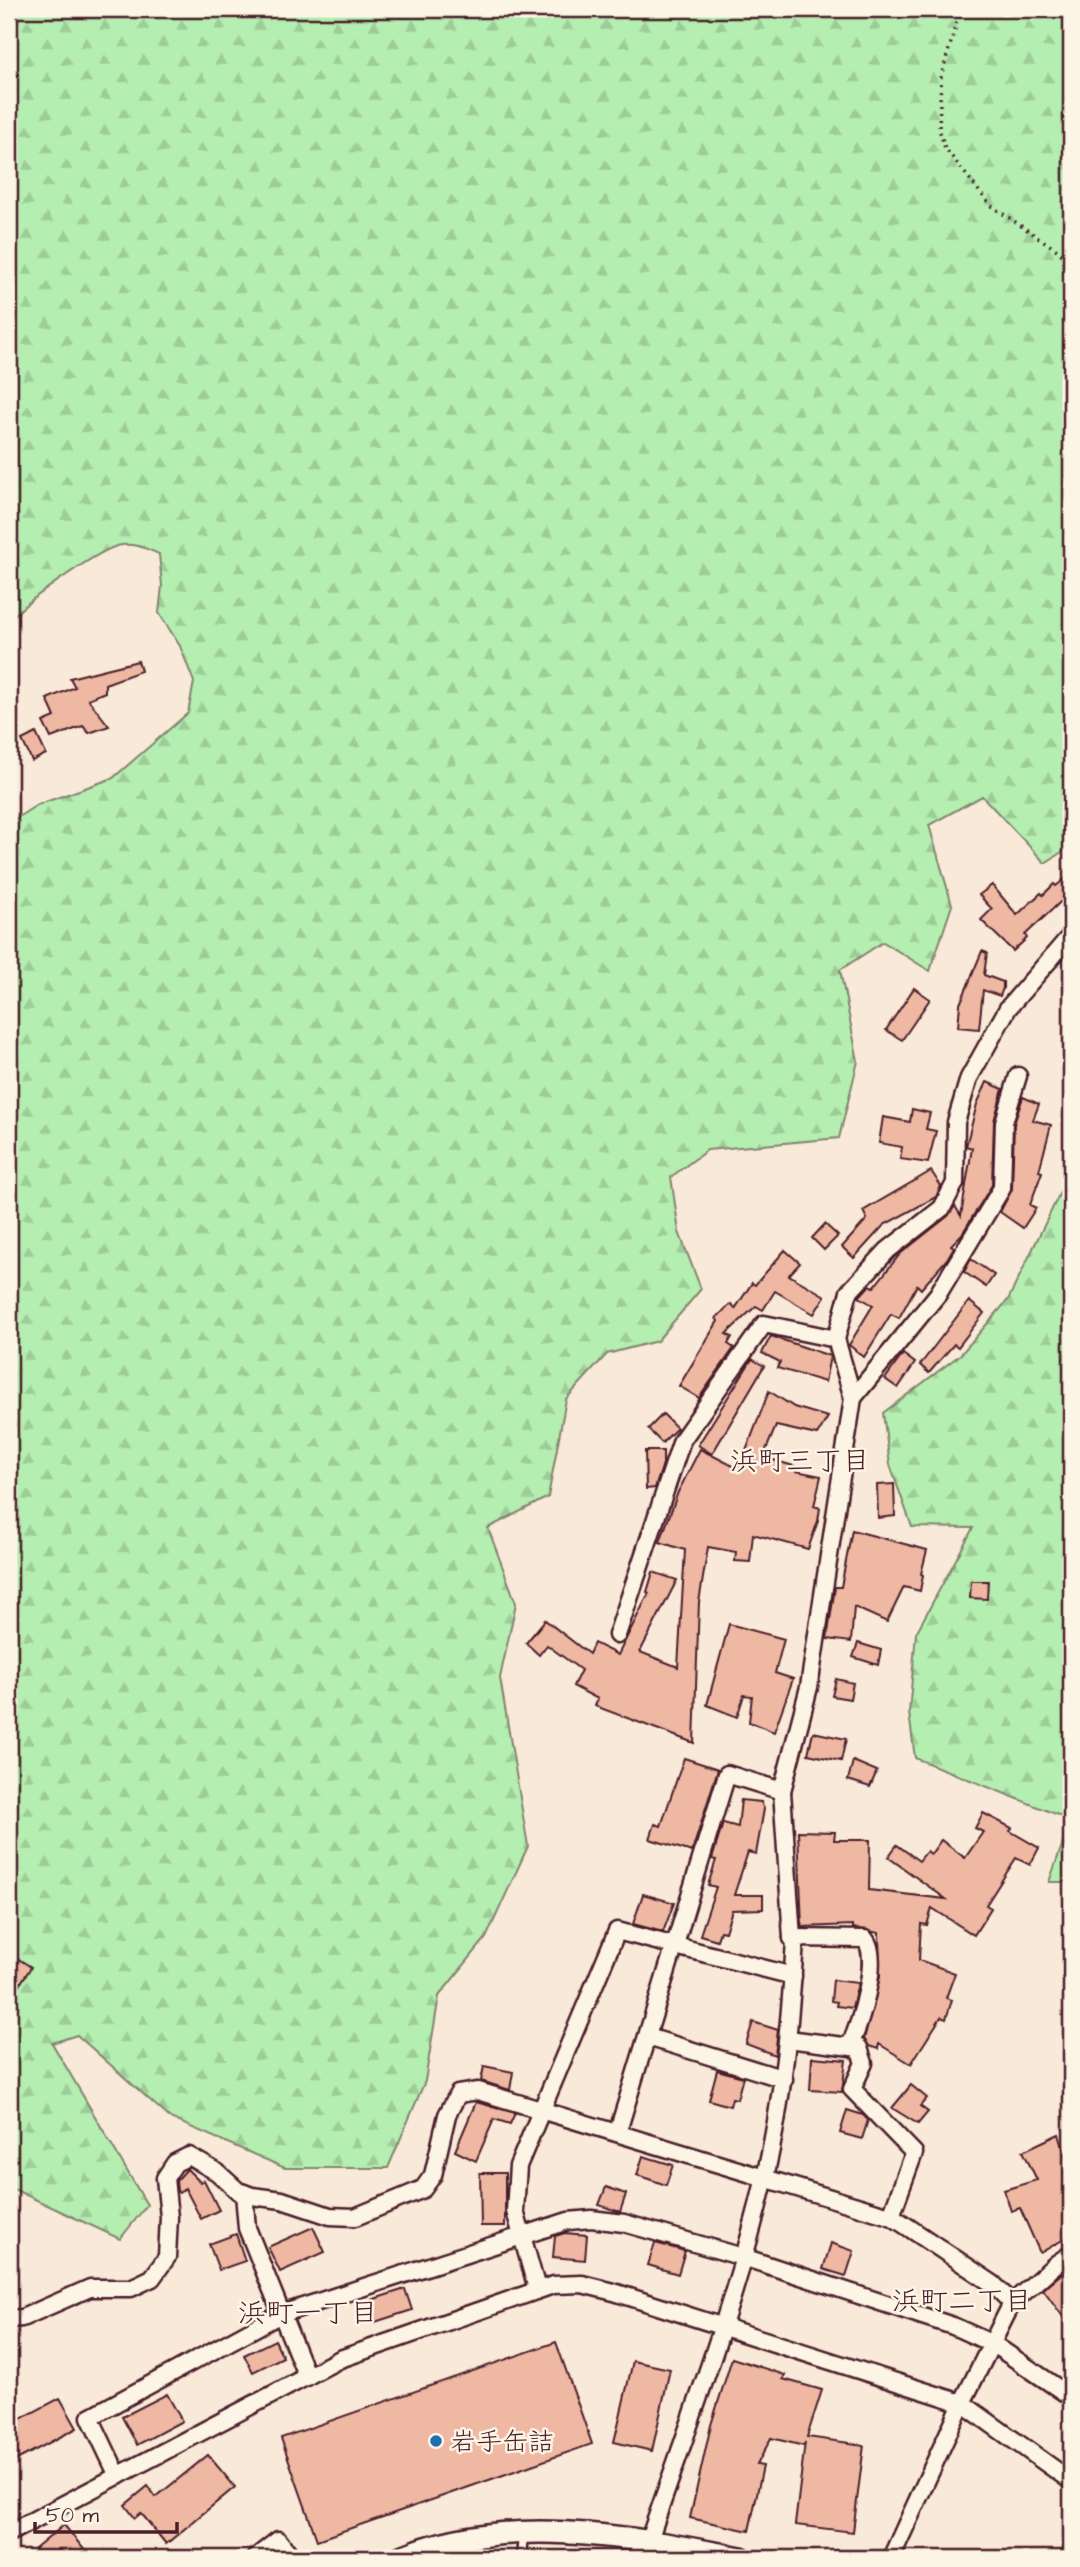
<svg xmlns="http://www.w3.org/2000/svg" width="1080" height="2567" viewBox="0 0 1080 2567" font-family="'Architects Daughter','Klee One',sans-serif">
<defs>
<pattern id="forest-firs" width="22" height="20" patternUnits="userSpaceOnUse" patternTransform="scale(1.75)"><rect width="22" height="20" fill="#b5eeb1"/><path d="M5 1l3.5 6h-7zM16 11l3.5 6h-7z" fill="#9dcc98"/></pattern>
</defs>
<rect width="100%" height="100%" fill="#f9e9d8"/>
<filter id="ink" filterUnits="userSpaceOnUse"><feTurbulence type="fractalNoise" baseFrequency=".0143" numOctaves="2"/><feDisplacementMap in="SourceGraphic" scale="14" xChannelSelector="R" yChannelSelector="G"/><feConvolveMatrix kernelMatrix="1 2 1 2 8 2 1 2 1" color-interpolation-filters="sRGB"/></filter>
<g filter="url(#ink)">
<!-- forest -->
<g fill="url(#forest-firs)" stroke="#80866e" stroke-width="2">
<path d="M9,9H1071V846L1045,863L982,796L929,825L952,905L930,971L883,942L840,970L858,1061L839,1138L707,1150L671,1177L679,1232L701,1289L657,1341L607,1354L566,1399L548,1497L488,1528L516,1603L500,1678L528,1846L486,1938L439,1996L425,2081L388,2168H285L170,2118L77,2035L52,2043L147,2205L120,2239L9,2187V823L37,805L113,778L188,713L194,682L180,646L159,613L162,586L159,554C145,548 132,542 117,546C96,552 22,604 9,621Z"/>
<path d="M1071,1170V1882H1049L1071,1820L915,1758L909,1713L916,1633L973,1528L912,1527L890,1465L883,1413L961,1354L1008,1300Z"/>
</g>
<!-- building -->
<g fill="#efb8a3" stroke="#4a1f2b" stroke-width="2">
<path d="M138,661L141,671L105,684V692L88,699L109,726L89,733L83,726L51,738L43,722L55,717L47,699L75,687L70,678Z"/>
<path d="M36,733L46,754L32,761L22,740Z"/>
<path d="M1071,874V892L1025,935L1027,938L1013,951L981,920L992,909L979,895L992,885L1017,915L1041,893L1043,895L1054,884L1056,886Z"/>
<path d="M982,951L987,953L984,975L1003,982V988L1000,996L983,990L979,1029L958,1027L960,1004Z"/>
<path d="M914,988L930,999L902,1040L886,1030Z"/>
<path d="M987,1082L1003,1089L994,1121L992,1185L962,1234L951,1245L954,1247L947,1259L921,1289L917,1285L899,1318L891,1314L864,1357L849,1345L873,1305L859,1297L870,1285L874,1287L900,1254L948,1216L955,1206L961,1216L972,1148L966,1146L977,1104Z"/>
<path d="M1023,1097L1039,1104L1033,1120L1051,1125L1039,1171L1042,1172L1030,1205L1036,1208L1023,1228L1000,1212L1012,1189L1014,1124Z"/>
<path d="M912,1109L930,1113L926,1129L936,1131L928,1163L900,1159L902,1147L879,1143L883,1117L910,1122Z"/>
<path d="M931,1171L941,1186L936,1197L884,1225L854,1258L842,1247L867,1219L863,1211Z"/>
<path d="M825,1224L838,1236L824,1250L812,1238Z"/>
<path d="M785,1250L800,1263L789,1275L825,1296L814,1314L775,1291L763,1310L756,1306L726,1334L732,1337L728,1344L734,1348L699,1398L679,1386L718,1321L716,1318L731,1304L735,1309L752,1283L755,1285Z"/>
<path d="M971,1259L994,1275L986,1287L964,1272Z"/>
<path d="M969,1301L984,1313L958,1347L954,1344L929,1373L920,1365Z"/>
<path d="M771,1336L830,1356L825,1382L777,1368L780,1362L762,1353Z"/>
<path d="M903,1354L915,1363L898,1388L885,1379Z"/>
<path d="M752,1359L764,1366L712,1454L698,1445Z"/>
<path d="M769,1391L794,1407L828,1417L817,1435L776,1426L763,1457L797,1467L796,1471L821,1476L814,1506L820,1508L818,1521L808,1549L753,1534L750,1562L735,1561L736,1552L708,1547L699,1602L694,1743L595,1706L598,1699L573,1686L581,1670L547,1645L539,1655L526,1643L545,1620L589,1654L594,1643L618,1655L649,1593L647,1592L653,1572L677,1580L640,1652L678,1667L685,1550L660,1542L678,1492L700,1449L739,1469Z"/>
<path d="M663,1414L677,1428L662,1443L648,1429Z"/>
<path d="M645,1451H663V1464L655,1488L646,1489Z"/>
<path d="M894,1484L895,1516L878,1518L877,1485Z"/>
<path d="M852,1530L927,1550L921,1574L923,1575L920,1591L904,1587L887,1622L854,1607L851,1642L827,1639L835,1587H841Z"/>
<path d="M971,1581H988L987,1599L970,1598Z"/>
<path d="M729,1624L784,1639L775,1673L793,1679L774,1732L749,1722L752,1696L744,1695L737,1717L707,1705Z"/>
<path d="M858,1643L881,1650L878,1665L853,1657Z"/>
<path d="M836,1679L853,1683L850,1699L832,1696Z"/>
<path d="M813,1732L846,1739L841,1761L808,1754Z"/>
<path d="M684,1758L718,1769L692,1852L650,1839L655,1824L661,1826Z"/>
<path d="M853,1761L877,1771L870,1787L848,1780Z"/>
<path d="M741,1800L761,1802L764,1809L756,1854L748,1852L734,1895H763V1909L732,1910L725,1932L720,1931L717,1940L700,1935L716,1887L708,1885L716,1860L712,1859L723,1823L738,1827Z"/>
<path d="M983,1813L1012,1828L1010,1831L1039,1848L1030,1865L1016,1858L986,1905L991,1908L974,1935L932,1908L927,1925L921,1924L919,1960L955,1973L946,1998L952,2000L946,2019L941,2017L911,2064L879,2044L878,2049L869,2046L864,2039L880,1977L879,1933L853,1928V1925L802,1927L798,1831L835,1832L834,1840H870L869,1890L946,1899L888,1857L897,1845L919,1861L927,1851L931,1854L941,1840L965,1858L983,1832L975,1828Z"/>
<path d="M643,1894L674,1903L663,1932L633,1924Z"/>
<path d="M17,1958L31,1967L9,2001V1970Z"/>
<path d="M833,1980L858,1983L852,2008L836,2006L837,2002L831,2001Z"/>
<path d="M753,2022L778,2030L775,2055L746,2044Z"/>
<path d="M812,2057L846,2060L842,2092L810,2090Z"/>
<path d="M484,2066L513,2072L510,2090L481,2081Z"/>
<path d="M717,2070L743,2077L737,2099L732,2098L730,2106L709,2100Z"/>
<path d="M911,2085L927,2098L920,2106L928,2112L918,2124L892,2108Z"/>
<path d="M476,2102L515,2113L510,2124L494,2119L476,2161L455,2151Z"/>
<path d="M847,2110L863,2115L868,2120L862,2139L840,2133Z"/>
<path d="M1059,2134L1071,2174V2235L1040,2253L1020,2208L1011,2211L1004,2190L1037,2180L1023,2151Z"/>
<path d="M643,2156L673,2165L666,2185L637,2175Z"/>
<path d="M187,2169L200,2182L204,2180L219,2210L201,2219L185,2188L179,2193L177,2191L176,2181Z"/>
<path d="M480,2173H505V2226H481Z"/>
<path d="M606,2187L626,2194L620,2212L599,2205Z"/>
<path d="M313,2227L325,2252L280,2272L268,2247Z"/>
<path d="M565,2233L587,2235L585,2260L553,2257L555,2236Z"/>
<path d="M236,2234L245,2261L219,2270L209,2244Z"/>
<path d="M655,2243L685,2251L678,2274L648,2265Z"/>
<path d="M831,2243L854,2251L846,2276L823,2269Z"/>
<path d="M1071,2266V2328L1043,2289Z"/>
<path d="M405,2289L412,2310L375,2322L368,2301Z"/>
<path d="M275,2340L283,2357L253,2372L244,2355Z"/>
<path d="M556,2342L592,2444L317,2540L281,2438Z"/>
<path d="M732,2358L785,2375L783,2379L822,2390L807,2437L864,2445L853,2532L795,2525L805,2442L804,2446L771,2438L757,2465L763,2466L749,2531L690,2518L711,2425Z"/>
<path d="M633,2361L670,2369L652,2451L614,2442Z"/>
<path d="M167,2394L182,2421L137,2445L122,2417Z"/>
<path d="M60,2398L77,2428L9,2464V2425Z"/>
<path d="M208,2455L235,2487L166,2544L141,2513L135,2518L125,2505L148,2486L156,2497Z"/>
<path d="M64,2525L91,2558H43L35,2549Z"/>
</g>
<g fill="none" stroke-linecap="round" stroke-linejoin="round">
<defs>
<path id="service" d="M521,2558L523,2535"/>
<g id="minor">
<path d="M836,1339L849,1292L888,1250L942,1208L955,1183L956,1122L969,1078L1008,1008L1071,935"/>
<path d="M853,1398L938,1294L1002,1188L1004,1122L1018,1076"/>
<path d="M617,1635L682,1440L764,1324L836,1339L853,1398L809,1687L782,1791L792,1938L795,1941C790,2021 783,2099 765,2177C736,2301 690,2420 649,2540"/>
<path d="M792,1938L865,1939C881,1958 860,2024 850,2045"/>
<path d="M648,2037L784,2079"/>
<path d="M788,2039L859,2048L864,2063L852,2089L914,2153L891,2216"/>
<path d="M618,2131L727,1774L782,1791"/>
<path d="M244,2193L247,2228L307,2377"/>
<path d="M537,2289L515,2211L518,2166L617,1931L793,1976"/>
<path d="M9,2319L22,2318L90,2288H131L152,2278L167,2257L169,2217L165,2178L175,2163L189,2156L217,2172L238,2191L252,2196L282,2200L330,2216L355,2217L423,2189L433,2175L447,2115L458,2094L478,2091L893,2217L993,2284L1012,2303"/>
<path d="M118,2476L90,2417L281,2314L568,2221L591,2219L624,2223L743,2257L953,2326L993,2344L1071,2397"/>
<path d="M9,2533L340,2359L553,2285L582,2284L614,2292L962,2403L1071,2481"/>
<path d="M255,2558L278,2540L293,2558"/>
<path d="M891,2558L962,2403L1012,2303L1056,2264L1071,2254"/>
</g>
<path id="tertiary" d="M399,2558C506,2512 631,2537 741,2558"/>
</defs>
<!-- service casing -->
<use href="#service" stroke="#4a1f2b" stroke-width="13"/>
<!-- minor casing -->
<use href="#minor" stroke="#4a1f2b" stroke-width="21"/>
<!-- tertiary casing -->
<use href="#tertiary" stroke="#4a1f2b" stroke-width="26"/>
<!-- path -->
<path stroke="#4a1f2b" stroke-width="3.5" stroke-dasharray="2 5" stroke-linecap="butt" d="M961,9L941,76L939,129L945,148L990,205L1057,250L1071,263"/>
<!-- service -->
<use href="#service" stroke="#fcf5e5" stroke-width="8"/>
<!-- minor -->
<use href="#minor" stroke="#fcf5e5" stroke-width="16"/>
<!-- tertiary -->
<use href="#tertiary" stroke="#fcf5e5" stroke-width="21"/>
</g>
</g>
<!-- markers -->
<circle fill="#1f6fb2" stroke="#fcf5e5" stroke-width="2.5" cx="436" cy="2441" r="7"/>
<g text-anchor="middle" stroke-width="5" stroke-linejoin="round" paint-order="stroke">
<!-- poi labels -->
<g font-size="26" fill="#4a1f2b" stroke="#fcf5e5" text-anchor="start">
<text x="450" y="2450">岩手缶詰</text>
</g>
<!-- neighbourhood labels -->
<g font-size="28" fill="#4a1f2b" stroke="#fcf5e5">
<text x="800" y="1470">浜町三丁目</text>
<text x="962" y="2310">浜町二丁目</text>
<text x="308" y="2322">浜町一丁目</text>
</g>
</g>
<!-- margin -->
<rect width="1080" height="2567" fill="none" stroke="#fcf5e5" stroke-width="35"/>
<rect x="18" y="18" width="1045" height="2532" fill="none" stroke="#4a1f2b" stroke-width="2.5" filter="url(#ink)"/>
<!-- scale -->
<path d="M35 2522v10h142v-10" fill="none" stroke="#4a1f2b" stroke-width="3.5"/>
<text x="46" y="2522" font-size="21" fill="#4a1f2b" stroke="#fcf5e5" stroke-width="5" paint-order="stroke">50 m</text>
</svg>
